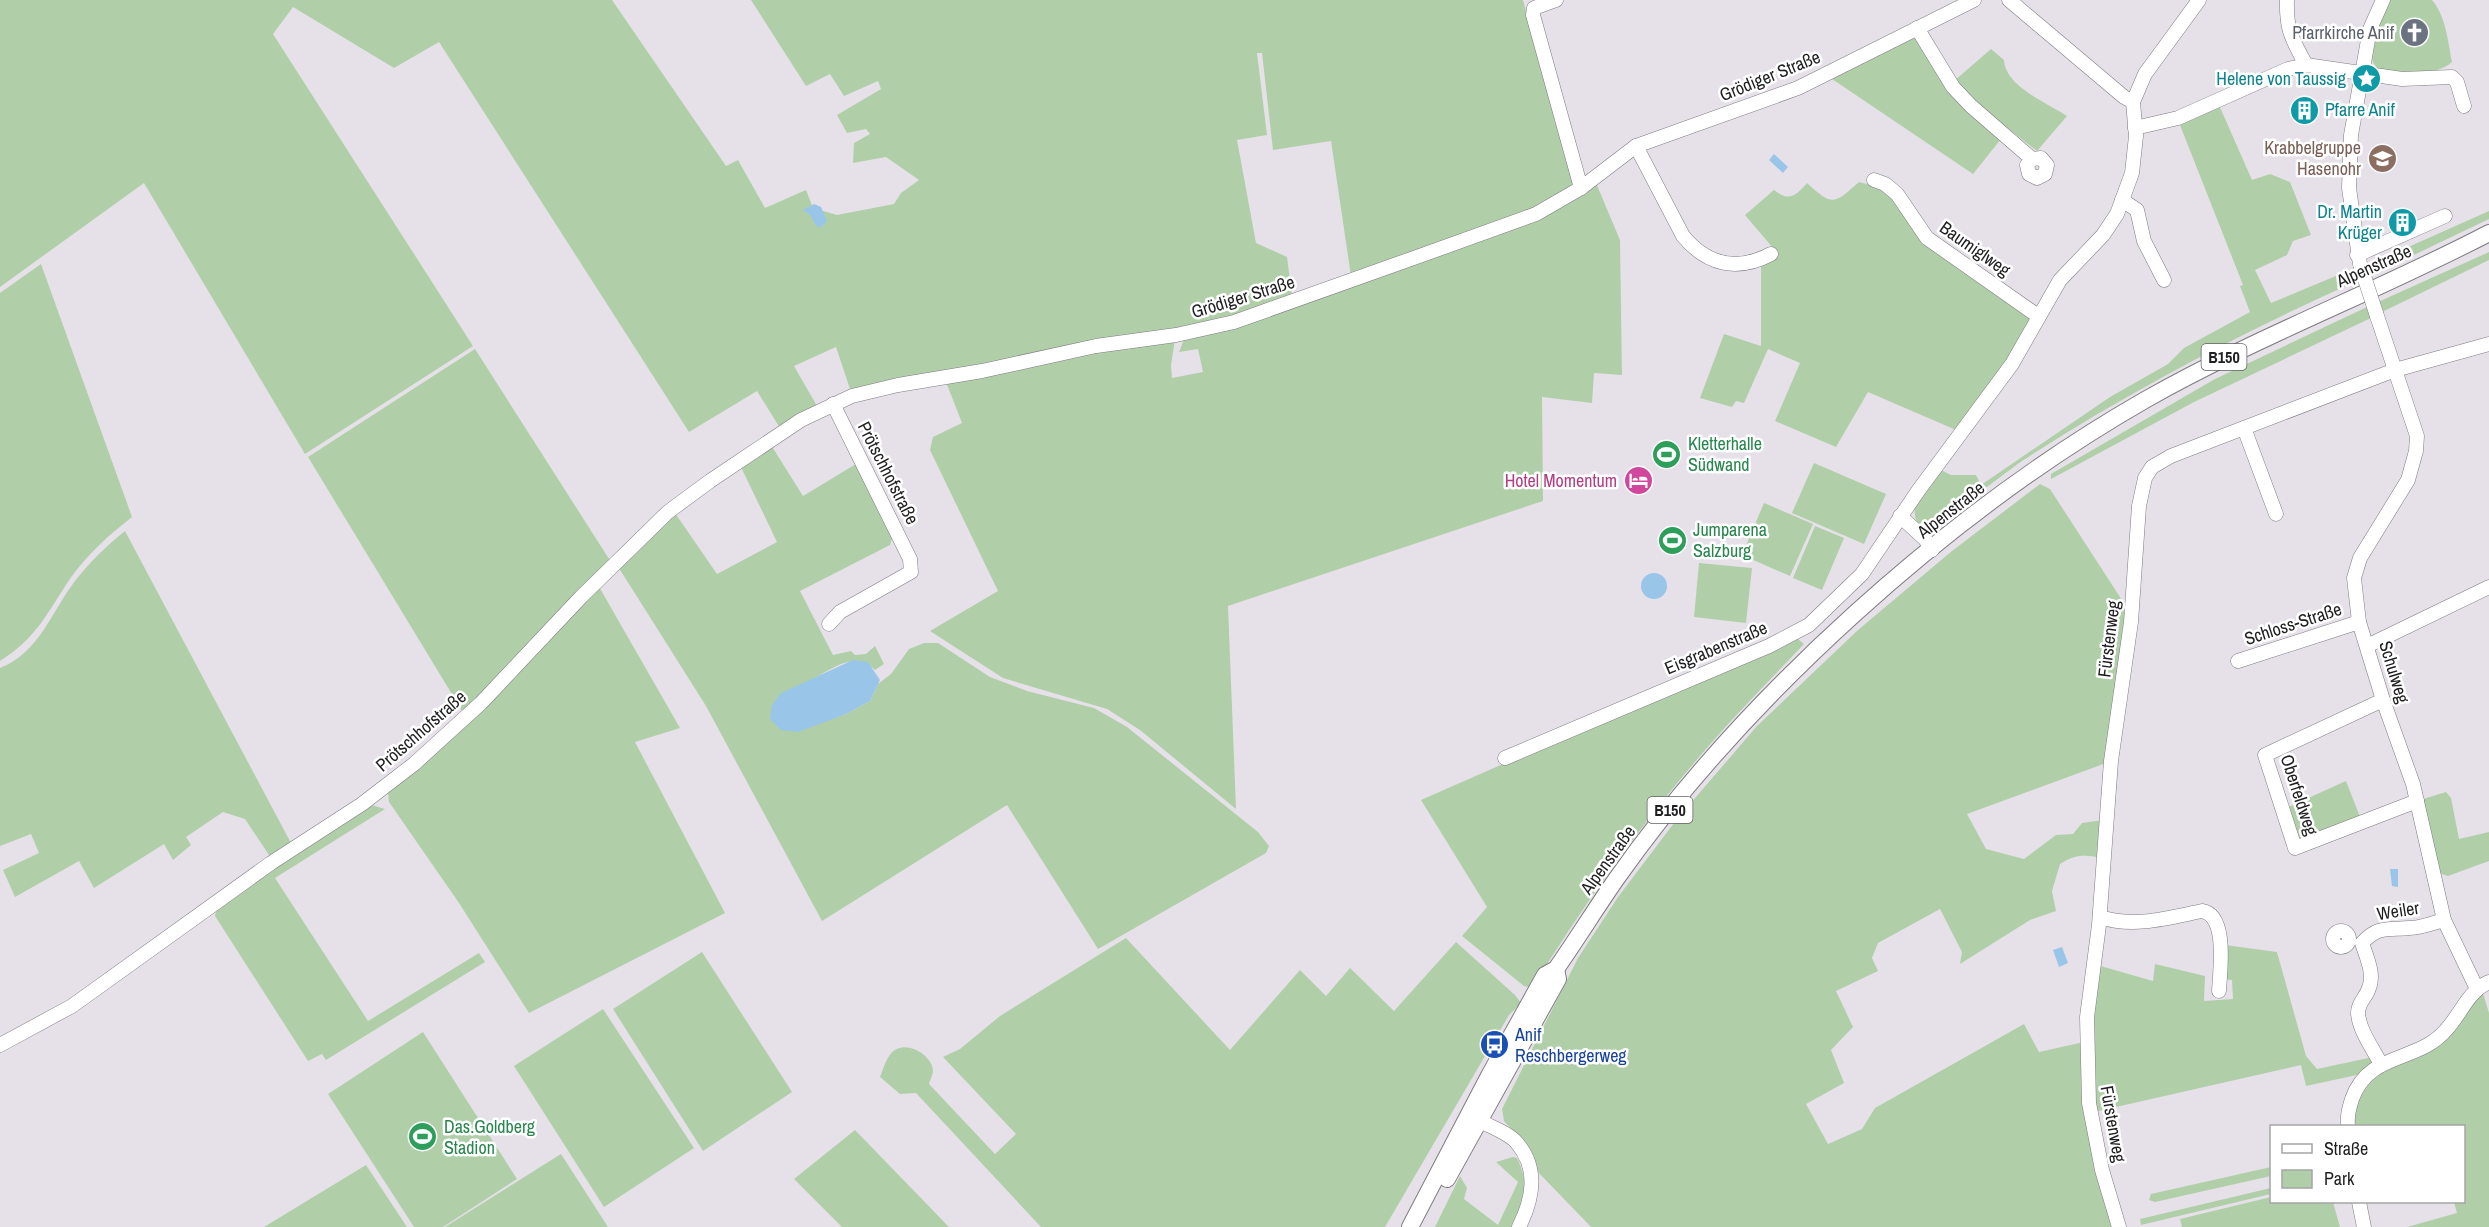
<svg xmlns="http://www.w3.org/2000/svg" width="2489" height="1227" viewBox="0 0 2489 1227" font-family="'Archivo Narrow',sans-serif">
<rect width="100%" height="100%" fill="#e6e1e9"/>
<!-- green -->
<g fill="#b0cfa8">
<path d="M0,0H612L726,166L738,160L765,208L806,190L813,208L837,215L894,204L901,193L919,180L886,157L853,163L854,143L870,134L866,129L847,133L837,115L881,89L878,81L844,96L830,74L806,86L751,0H1523L1574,186L1533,210L1351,276L1331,141L1273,150L1262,53H1257L1267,135L1237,140L1256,243L1287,257L1292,296L1236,317L851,392L836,347L794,366L817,406L780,428L757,391L689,432L439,42L394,68L293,7L273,34L473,346L305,454L144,183L0,287Z"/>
<path d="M2387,0H2432C2446,16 2448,42 2452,62C2438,76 2377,84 2372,59C2367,40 2380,17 2387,0Z"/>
<path d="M1915,33L1954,81L1991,49L2004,60C2005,86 2047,103 2067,116L2037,151L2009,129L1973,174L1829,77Z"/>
<path d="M2219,105L2252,180L2270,174L2290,182L2311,235L2293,241L2287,255L2255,270L2271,303L2355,268L2359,280C2243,332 2129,391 2022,461C2002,475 1939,526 1919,525C1905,506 1928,485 1939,469L1951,475H1976L1981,485L2110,397L2168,364L2184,348L2250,312L2240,286L2243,285L2178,120Z"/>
<path d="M1859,182L1883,188L1894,198L1919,236L2026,312L2030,319C2018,362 1983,396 1956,430L1868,392L1836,447L1775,421L1800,363L1768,349L1744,403L1736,401L1732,407L1700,398L1724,334L1761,346V264L1778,254L1745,215L1774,190C1789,202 1796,196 1807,183C1833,207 1834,204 1859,182Z"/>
<path d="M1596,183L1620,240L1622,375L1594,373L1592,403L1542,397L1543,501L1228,606L1236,809L1140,730L1107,709L1003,678L930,631L998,591L930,450L933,437L962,423L946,382L1104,348L1175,340L1171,365L1172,378L1203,372L1198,349L1179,352L1184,339L1360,281Z"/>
<path d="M2489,211V219L2372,275L2368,265Z"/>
<path d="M2489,252V260L2382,312L2378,302Z"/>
<path d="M41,264L132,517C110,534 89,553 72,576C47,612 39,636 0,661V293Z"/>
<path d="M2367,307L2371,318L2194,402L2051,479V474L2215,379Z"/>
<path d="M475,349L611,562L464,714L308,457Z"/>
<path d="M771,445L803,496L856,464L892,538L890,545L800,591L833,655L851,651L855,655L866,654L875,646L884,664L875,670C856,650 834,668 814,678L825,721L846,714L870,701L878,684L891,674L909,649L924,643H938L990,677L1027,691L1094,708L1127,727L1258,832L1269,846L1266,853L1098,949L1007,805L822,921L706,706L617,565L675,513L717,574L777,542L740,465Z"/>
<path d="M1814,463L1886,494L1864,544L1792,513Z"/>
<path d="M2040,484L2050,489L2120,597L2127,613L2106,763L1967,814L1986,849L2024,859L2056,835L2073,834L2082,823L2103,820L2101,858C2084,854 2074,855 2060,864L2052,891L2056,911L2030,920L1960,964L1962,952L1940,909L1878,943L1872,958L1878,971L1836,991L1853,1027L1831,1050L1844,1083L1806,1104L1828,1144L1862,1129L1875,1108L2024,1024L2039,1052L2084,1042L2115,1227H1591L1536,1170L1531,1150L1504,1121L1502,1109L1578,958L1618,897L1677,819L1757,726L1858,630L1952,551Z"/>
<path d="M1764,503L1813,524L1790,576L1742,555Z"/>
<path d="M1815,526L1844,538L1822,590L1793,578Z"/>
<path d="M125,531L292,845L271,858L245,819L223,812L186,837L191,845L173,860L164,844L94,888L79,861L15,897L3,870L39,853L31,834L0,846V668C40,652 51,612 75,581C90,562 106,546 125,531Z"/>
<path d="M1699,563L1752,568L1746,623L1694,617Z"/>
<path d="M598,585L680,728L635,742L725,913L529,1013L459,903L389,802L388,793Z"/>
<path d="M1797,638L1804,644C1773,677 1742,708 1713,741C1645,818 1586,901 1532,988L1524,986L1462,936L1487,907L1421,800L1569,735L1717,676Z"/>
<path d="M2346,781L2360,817L2300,839L2296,836L2286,808Z"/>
<path d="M2446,792L2451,798L2459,839L2489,832V861L2448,876L2439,873L2423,799Z"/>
<path d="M368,804L385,809L275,878L368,1021L479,953L485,962L326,1060L322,1054L308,1061L215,916L216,910L264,873Z"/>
<path d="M1126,938L1230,1050L1300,970L1326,996L1350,968L1394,1011L1456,942L1515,995L1521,1003L1509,1015L1385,1227H1041L916,1093L900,1094L880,1077C884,1068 887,1053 897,1049C910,1042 932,1056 933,1070C933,1075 930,1080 929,1084L995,1154L1016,1134L943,1057L960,1049L1000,1016Z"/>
<path d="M2225,945L2277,952L2306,1056L2317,1069L2373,1057V1064L2357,1075L2306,1086L2301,1065L2094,1112L2091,1022L2097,965L2153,981L2155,964L2205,976L2204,1001L2233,999L2232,980L2224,979Z"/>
<path d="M702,952L792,1092L703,1151L613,1009Z"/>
<path d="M2482,990L2489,1013V1227H2407L2457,1213L2454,1202H2464V1126H2353L2356,1103L2366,1082L2384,1066L2432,1047Z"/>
<path d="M603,1009L694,1148L604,1207L514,1066Z"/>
<path d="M423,1032L517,1179L443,1227H414L328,1094Z"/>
<path d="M855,1130L949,1227H842L794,1179Z"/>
<path d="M561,1154L608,1227H445Z"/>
<path d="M1513,1157L1517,1158C1530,1184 1524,1201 1516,1227H1435L1460,1176L1467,1188L1464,1199L1498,1225L1518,1182L1496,1162Z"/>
<path d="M366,1165L407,1227H264Z"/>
<path d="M2271,1167V1176L2155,1202L2149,1200L2151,1194Z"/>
<path d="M2271,1188V1194L2141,1225L2140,1219Z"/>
<path d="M2271,1197L2272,1202H2333L2340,1227H2182L2180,1219Z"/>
</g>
<!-- water -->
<g fill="#99c5e8">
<path d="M1774,154L1788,167L1783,173L1769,160Z"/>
<path d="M814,204L821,207L827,221L821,227H817L810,215L803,210Z"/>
<circle cx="1654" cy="586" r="13"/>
<path d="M853,660L868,662L880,680L870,701L846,714L798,732L781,730L770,719L772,705L781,693Z"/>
<path d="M2390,869H2398V887L2392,886Z"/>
<path d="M2062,947L2068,963L2059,967L2053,950Z"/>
</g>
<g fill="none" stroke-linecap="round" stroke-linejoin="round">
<defs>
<g id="minor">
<path d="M1556,0L1534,8L1533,15L1581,188"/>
<path d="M2009,0L2124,97L2133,102"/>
<path d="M2287,0C2286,30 2292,39 2306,65"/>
<path d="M1917,28L1953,87L1971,106L2032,159L2041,158L2047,165L2045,174L2037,178L2029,174L2027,165L2032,159"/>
<path d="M2135,128L2178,118L2288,69L2306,65L2402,79L2452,77L2457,82L2464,106"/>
<path d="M1636,146L1683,236C1707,265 1737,272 1771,254"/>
<path d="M1874,180L1885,184L1897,194L1927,238L2038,316"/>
<path d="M2122,200L2137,210L2144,241L2164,280"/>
<path d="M2357,255L2445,216"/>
<path d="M2360,264L2349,188L2351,135L2370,29L2383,0"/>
<path d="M2377,316L2417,436L2416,451L2408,480L2360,558L2354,578L2359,622L2383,700L2413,784L2444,920L2477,989"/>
<path d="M2244,428L2276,514"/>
<path d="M1900,516L1925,539L1932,550"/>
<path d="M829,624L840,612L911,572L910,559L833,404"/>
<path d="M2367,646L2489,587"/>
<path d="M2238,661L2359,622"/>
<path d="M2383,700L2265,755L2295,848L2417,801"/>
<path d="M1505,758L1769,646L1809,625L1862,574L1918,491L2012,364L2060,280L2103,235L2117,214L2132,173L2136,136L2133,102L2145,74L2199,0"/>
<path d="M2100,917C2134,928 2168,918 2202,911C2228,915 2220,971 2219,991"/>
<circle cx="2341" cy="939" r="8"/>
<path d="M0,1045L72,1006L271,863L362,804L414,764L481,703L581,597L668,512L710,481L801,420L852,396L898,385L982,371L1096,346L1176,335L1234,322L1411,259L1536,214L1581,188L1636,146L1798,88L1974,0"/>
<path d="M2381,1064C2373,1049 2359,1030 2358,1013C2358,1002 2366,998 2369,988C2375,974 2366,956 2362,943C2379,925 2388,930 2410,928C2421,928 2433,923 2444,920"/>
<path d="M1480,1121C1491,1127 1509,1133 1517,1143C1539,1169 1533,1199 1519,1227"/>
<path d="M2348,1126C2347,1116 2349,1109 2352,1099C2369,1051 2418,1063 2446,1030C2461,1014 2468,991 2489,982"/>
<path d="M2359,1202L2364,1227"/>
<path d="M2119,1227L2102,1170L2089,1103L2087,1017L2099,925L2111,761L2131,622L2139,506L2145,478L2152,467L2171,456L2395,370L2489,344"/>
</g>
<g id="major">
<path d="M1447,1179L1558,979L1556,969"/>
<path d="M1410,1227L1490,1074L1545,975L1556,969C1577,939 1596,908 1617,878C1746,695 1951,511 2145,400C2256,337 2376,292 2489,233"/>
</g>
</defs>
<!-- minor casing -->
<use href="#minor" stroke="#7f7b81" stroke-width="15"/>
<!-- major casing -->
<use href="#major" stroke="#7f7b81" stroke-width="18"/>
<!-- minor -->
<use href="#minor" stroke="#fff" stroke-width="14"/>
<!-- major -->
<use href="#major" stroke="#fff" stroke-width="16"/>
<defs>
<path id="minor-bridge" d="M2360,264L2377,316"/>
</defs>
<!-- minor-bridge casing -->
<use href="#minor-bridge" stroke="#7f7b81" stroke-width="15" stroke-linecap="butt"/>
<!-- minor-bridge -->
<use href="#minor-bridge" stroke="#fff" stroke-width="14"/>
</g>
<!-- icons -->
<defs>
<symbol id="church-disc" viewBox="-11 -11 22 22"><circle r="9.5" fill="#6b7280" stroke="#fff"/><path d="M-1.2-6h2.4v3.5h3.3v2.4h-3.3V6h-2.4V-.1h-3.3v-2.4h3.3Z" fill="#fff"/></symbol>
<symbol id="sight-disc" viewBox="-11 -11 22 22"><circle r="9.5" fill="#0f9aa8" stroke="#fff"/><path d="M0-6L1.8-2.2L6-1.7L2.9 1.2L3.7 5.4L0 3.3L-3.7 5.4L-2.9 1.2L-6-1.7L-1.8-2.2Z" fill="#fff"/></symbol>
<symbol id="building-disc" viewBox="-11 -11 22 22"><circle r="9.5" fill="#0f9aa8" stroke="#fff"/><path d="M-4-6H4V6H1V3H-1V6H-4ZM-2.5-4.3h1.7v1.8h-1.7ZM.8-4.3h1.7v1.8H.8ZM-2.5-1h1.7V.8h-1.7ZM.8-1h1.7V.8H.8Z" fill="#fff"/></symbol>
<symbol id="school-disc" viewBox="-11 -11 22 22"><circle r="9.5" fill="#8d6e63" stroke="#fff"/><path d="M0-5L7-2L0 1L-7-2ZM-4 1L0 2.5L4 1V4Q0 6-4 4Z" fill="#fff"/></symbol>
<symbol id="stadium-disc" viewBox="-11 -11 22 22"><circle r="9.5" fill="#2e9e5b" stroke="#fff"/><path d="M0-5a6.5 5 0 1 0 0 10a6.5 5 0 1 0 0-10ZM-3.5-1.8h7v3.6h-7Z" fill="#fff"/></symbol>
<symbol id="hotel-disc" viewBox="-11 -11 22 22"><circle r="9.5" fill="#d1479c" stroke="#fff"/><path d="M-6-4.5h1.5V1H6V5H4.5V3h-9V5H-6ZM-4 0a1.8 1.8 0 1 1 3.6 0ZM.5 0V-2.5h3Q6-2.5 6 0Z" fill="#fff"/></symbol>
<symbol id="bus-disc" viewBox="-11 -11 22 22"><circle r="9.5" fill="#1a4fb4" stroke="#fff"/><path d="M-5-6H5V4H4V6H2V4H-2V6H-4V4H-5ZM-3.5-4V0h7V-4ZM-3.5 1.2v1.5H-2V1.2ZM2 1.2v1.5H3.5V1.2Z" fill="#fff"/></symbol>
</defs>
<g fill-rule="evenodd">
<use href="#church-disc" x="2398" y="16" width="33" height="33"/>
<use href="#sight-disc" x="2350" y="62" width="33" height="33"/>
<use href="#building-disc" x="2288" y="94" width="33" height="33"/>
<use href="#school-disc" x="2366" y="142" width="33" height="33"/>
<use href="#building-disc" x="2386" y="206" width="33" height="33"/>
<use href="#stadium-disc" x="1650" y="438" width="33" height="33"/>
<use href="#hotel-disc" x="1622" y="464" width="33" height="33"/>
<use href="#stadium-disc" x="1656" y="524" width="33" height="33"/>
<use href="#bus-disc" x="1478" y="1028" width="33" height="33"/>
<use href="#stadium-disc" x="406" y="1120" width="33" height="33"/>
</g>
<g text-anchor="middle" stroke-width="5" stroke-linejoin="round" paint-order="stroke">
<!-- shield labels -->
<g fill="#fff" stroke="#626263" stroke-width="1.5">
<rect x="2201.5" y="344" width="45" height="26" rx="4.5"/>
<rect x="1647.5" y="797" width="45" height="26" rx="4.5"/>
</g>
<g font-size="16" font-weight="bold" fill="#1f1e20">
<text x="2224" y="363">B150</text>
<text x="1670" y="816">B150</text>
</g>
<!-- worship labels -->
<g font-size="18" fill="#5b616d" stroke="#fff" text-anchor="end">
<text x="2394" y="39">Pfarrkirche Anif</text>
</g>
<!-- street labels -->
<g font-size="18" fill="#1f1e20" stroke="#fff">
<text transform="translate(1770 76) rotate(-22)" y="6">Grödiger Straße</text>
<text transform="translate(1975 249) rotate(35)" y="6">Baumiglweg</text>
<text transform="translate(2374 266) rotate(-24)" y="6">Alpenstraße</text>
<text transform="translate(1243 297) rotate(-17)" y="6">Grödiger Straße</text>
<text transform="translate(888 473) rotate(63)" y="6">Prötschhofstraße</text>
<text transform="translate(1951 510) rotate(-38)" y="6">Alpenstraße</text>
<text transform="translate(2293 624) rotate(-18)" y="6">Schloss-Straße</text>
<text transform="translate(2109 639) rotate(-83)" y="6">Fürstenweg</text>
<text transform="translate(1716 648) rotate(-23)" y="6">Eisgrabenstraße</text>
<text transform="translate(2394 672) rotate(73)" y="6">Schulweg</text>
<text transform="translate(421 731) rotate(-41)" y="6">Prötschhofstraße</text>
<text transform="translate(2299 795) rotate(72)" y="6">Oberfeldweg</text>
<text transform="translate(1608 860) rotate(-54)" y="6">Alpenstraße</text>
<text transform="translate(2398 911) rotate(-9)" y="6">Weiler</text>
<text transform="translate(2113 1124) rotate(80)" y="6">Fürstenweg</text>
</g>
<!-- culture labels -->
<g font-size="18" fill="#0d838f" stroke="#fff" text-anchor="end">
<text x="2346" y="85">Helene von Taussig</text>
<text x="2325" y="116" text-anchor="start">Pfarre Anif</text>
<text x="2382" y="218">Dr. Martin<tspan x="2382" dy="21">Krüger</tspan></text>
</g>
<!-- education labels -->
<g font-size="18" fill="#785e54" stroke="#fff" text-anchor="end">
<text x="2361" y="154">Krabbelgruppe<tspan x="2361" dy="21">Hasenohr</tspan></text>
</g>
<!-- leisure labels -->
<g font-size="18" fill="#27864d" stroke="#fff" text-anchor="start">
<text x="1688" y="450">Kletterhalle<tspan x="1688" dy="21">Südwand</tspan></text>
<text x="1693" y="536">Jumparena<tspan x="1693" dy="21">Salzburg</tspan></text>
<text x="444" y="1133">Das.Goldberg<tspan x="444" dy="21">Stadion</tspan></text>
</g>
<!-- hotel labels -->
<g font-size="18" fill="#b23c85" stroke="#fff" text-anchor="end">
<text x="1617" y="487">Hotel Momentum</text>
</g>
<!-- transit labels -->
<g font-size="18" fill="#164399" stroke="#fff" text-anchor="start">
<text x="1515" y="1041">Anif<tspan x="1515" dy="21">Reschbergerweg</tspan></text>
</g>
</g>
<!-- legend -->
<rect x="2270" y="1125" width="195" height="78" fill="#ffffff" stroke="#a5a5a6" stroke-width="1.5"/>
<rect x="2282" y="1144" width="30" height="9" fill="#ffffff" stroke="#a5a5a6" stroke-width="1.5"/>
<text x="2324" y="1155" font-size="18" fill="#1f1e20">Straße</text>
<rect x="2282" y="1170" width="30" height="18" fill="#b0cfa8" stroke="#a5a5a6" stroke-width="1.5"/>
<text x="2324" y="1185" font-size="18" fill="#1f1e20">Park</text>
</svg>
